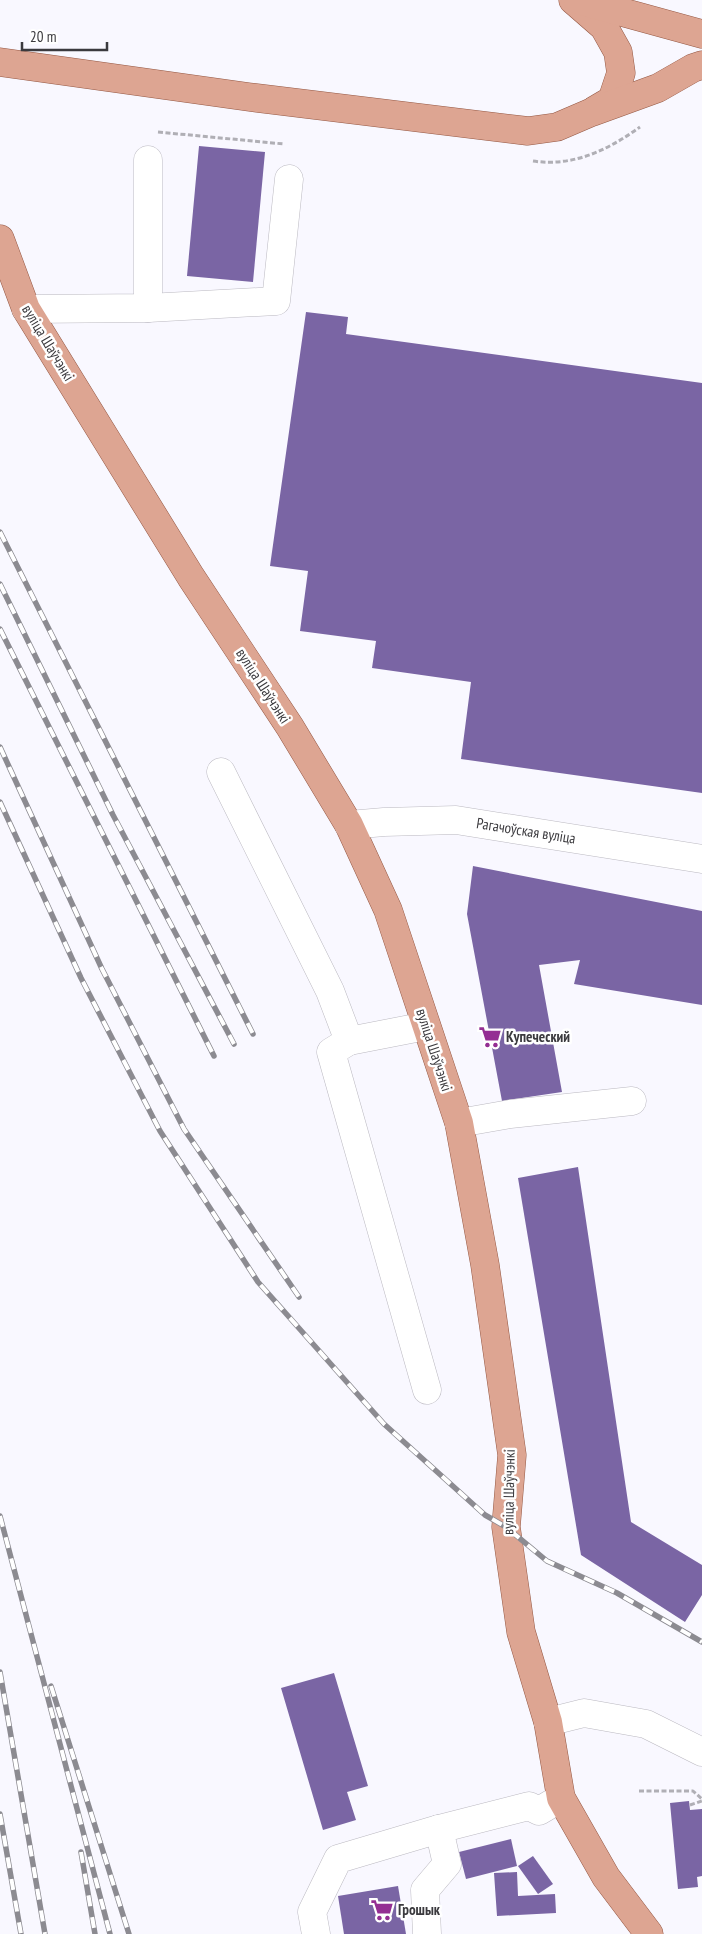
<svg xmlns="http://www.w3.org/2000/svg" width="702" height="1934" viewBox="0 0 702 1934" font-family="'PT Sans Narrow',sans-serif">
<rect width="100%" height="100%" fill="#f9f8ff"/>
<!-- building -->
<g fill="#7a65a4">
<path d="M199,146L265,152L253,282L187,276Z"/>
<path d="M306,312L348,317L346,334L702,383V793L461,759L471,682L372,668L376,641L300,631L308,571L270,566Z"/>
<path d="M473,866L702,911V1005L574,984L580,960L539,965L562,1092L502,1101L467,914Z"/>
<path d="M578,1167L631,1522L702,1565V1595L685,1622L581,1555L518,1178Z"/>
<path d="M334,1673L368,1786L347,1792L356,1820L323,1830L281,1688Z"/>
<path d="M689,1801L690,1810L702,1809V1876L697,1877L698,1887L678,1889L670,1803Z"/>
<path d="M511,1839L517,1866L466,1879L459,1852Z"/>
<path d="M533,1856L553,1884L538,1894L518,1866Z"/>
<path d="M517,1872L518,1896L555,1894L556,1913L497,1916L494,1873Z"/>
<path d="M398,1886L406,1934H344L338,1896Z"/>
</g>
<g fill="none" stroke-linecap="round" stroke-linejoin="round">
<defs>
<g id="minor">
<path d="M148,308V160"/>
<path d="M26,309L148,308L276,301L289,179"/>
<path d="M221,772L330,991L349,1041L426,1026"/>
<path d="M349,825L384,822L456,820L702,859"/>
<path d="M349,1041L331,1052L427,1390"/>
<path d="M459,1123L510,1114L632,1101"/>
<path d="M548,1722L584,1713L646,1724L702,1752"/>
<path d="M316,1934L312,1912L338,1859L439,1829L529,1806L539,1811L561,1798"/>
<path d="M427,1934L425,1890L447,1864L439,1829"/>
</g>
<g id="major">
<path d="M573,0L604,27L618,52L621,73L612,100L595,110"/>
<path d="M578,0L702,34"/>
<path d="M0,62L249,97L528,131L557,127L592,112L658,88L693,68L702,65"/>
<path d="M0,239L26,309L191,577L290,727L349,825L388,910L459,1123L485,1265L512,1455L506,1527L521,1632L548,1722L561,1798L606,1877L649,1934"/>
</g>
</defs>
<!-- minor casing -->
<use href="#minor" stroke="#bbb9c1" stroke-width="29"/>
<!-- major casing -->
<use href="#major" stroke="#955945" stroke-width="29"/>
<!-- path -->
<g stroke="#b0afb5" stroke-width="3" stroke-dasharray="5 2.5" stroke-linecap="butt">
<path d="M158,132L284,144"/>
<path d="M533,161C573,167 608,150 640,127"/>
<path d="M639,1791H693L702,1799"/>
<path d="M690,1805L702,1801"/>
</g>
<!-- minor -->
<use href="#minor" stroke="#fff" stroke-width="28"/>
<!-- major -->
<use href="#major" stroke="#dda592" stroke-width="28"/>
<defs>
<g id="rail">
<path d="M0,532L253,1034"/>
<path d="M0,584L113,815L234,1044"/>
<path d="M0,629L214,1056"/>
<path d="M0,747L102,969L184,1129L299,1297"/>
<path d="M0,802L81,978L160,1131L258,1282L384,1424L485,1515L506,1527L547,1561L617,1593L702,1642"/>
<path d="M0,1516L110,1934"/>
<path d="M0,1672L45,1934"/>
<path d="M51,1686L129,1934"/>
<path d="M0,1814L21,1934"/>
<path d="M81,1852L95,1934"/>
</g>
</defs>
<!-- rail casing -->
<use href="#rail" stroke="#8c8b91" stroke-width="5.5"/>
<!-- rail -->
<use href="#rail" stroke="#fff" stroke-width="4" stroke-dasharray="11" stroke-linecap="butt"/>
</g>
<!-- icons -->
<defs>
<symbol id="supermarket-bare" viewBox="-9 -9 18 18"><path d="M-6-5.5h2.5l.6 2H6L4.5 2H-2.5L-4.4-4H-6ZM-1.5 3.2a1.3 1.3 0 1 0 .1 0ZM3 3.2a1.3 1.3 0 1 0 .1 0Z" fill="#942e93" stroke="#fff" stroke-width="2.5" paint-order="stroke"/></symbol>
</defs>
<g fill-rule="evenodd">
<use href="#supermarket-bare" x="474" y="1021" width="32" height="32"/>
<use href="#supermarket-bare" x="366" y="1894" width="32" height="32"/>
</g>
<g text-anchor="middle" stroke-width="5" stroke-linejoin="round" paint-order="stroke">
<!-- street labels -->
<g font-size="15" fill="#3b3a3e" stroke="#fff">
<text transform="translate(48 343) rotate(59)" y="5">вуліца Шаўчэнкі</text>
<text transform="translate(263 686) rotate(57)" y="5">вуліца Шаўчэнкі</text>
<text transform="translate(526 831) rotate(9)" y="5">Рагачоўская вуліца</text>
<text transform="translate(434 1050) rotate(72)" y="5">вуліца Шаўчэнкі</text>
<text transform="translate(509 1492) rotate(-89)" y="5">вуліца Шаўчэнкі</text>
</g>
<!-- poi labels -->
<g font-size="15" font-weight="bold" fill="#3b3a3e" stroke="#fff" text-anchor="start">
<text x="506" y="1042">Купеческий</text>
<text x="398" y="1915">Грошык</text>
</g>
</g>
<!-- scale -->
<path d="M22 42v8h85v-8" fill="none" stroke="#3b3a3e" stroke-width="2.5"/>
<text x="30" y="42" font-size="15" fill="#3b3a3e" stroke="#ffffff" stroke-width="4" paint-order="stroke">20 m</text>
</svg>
